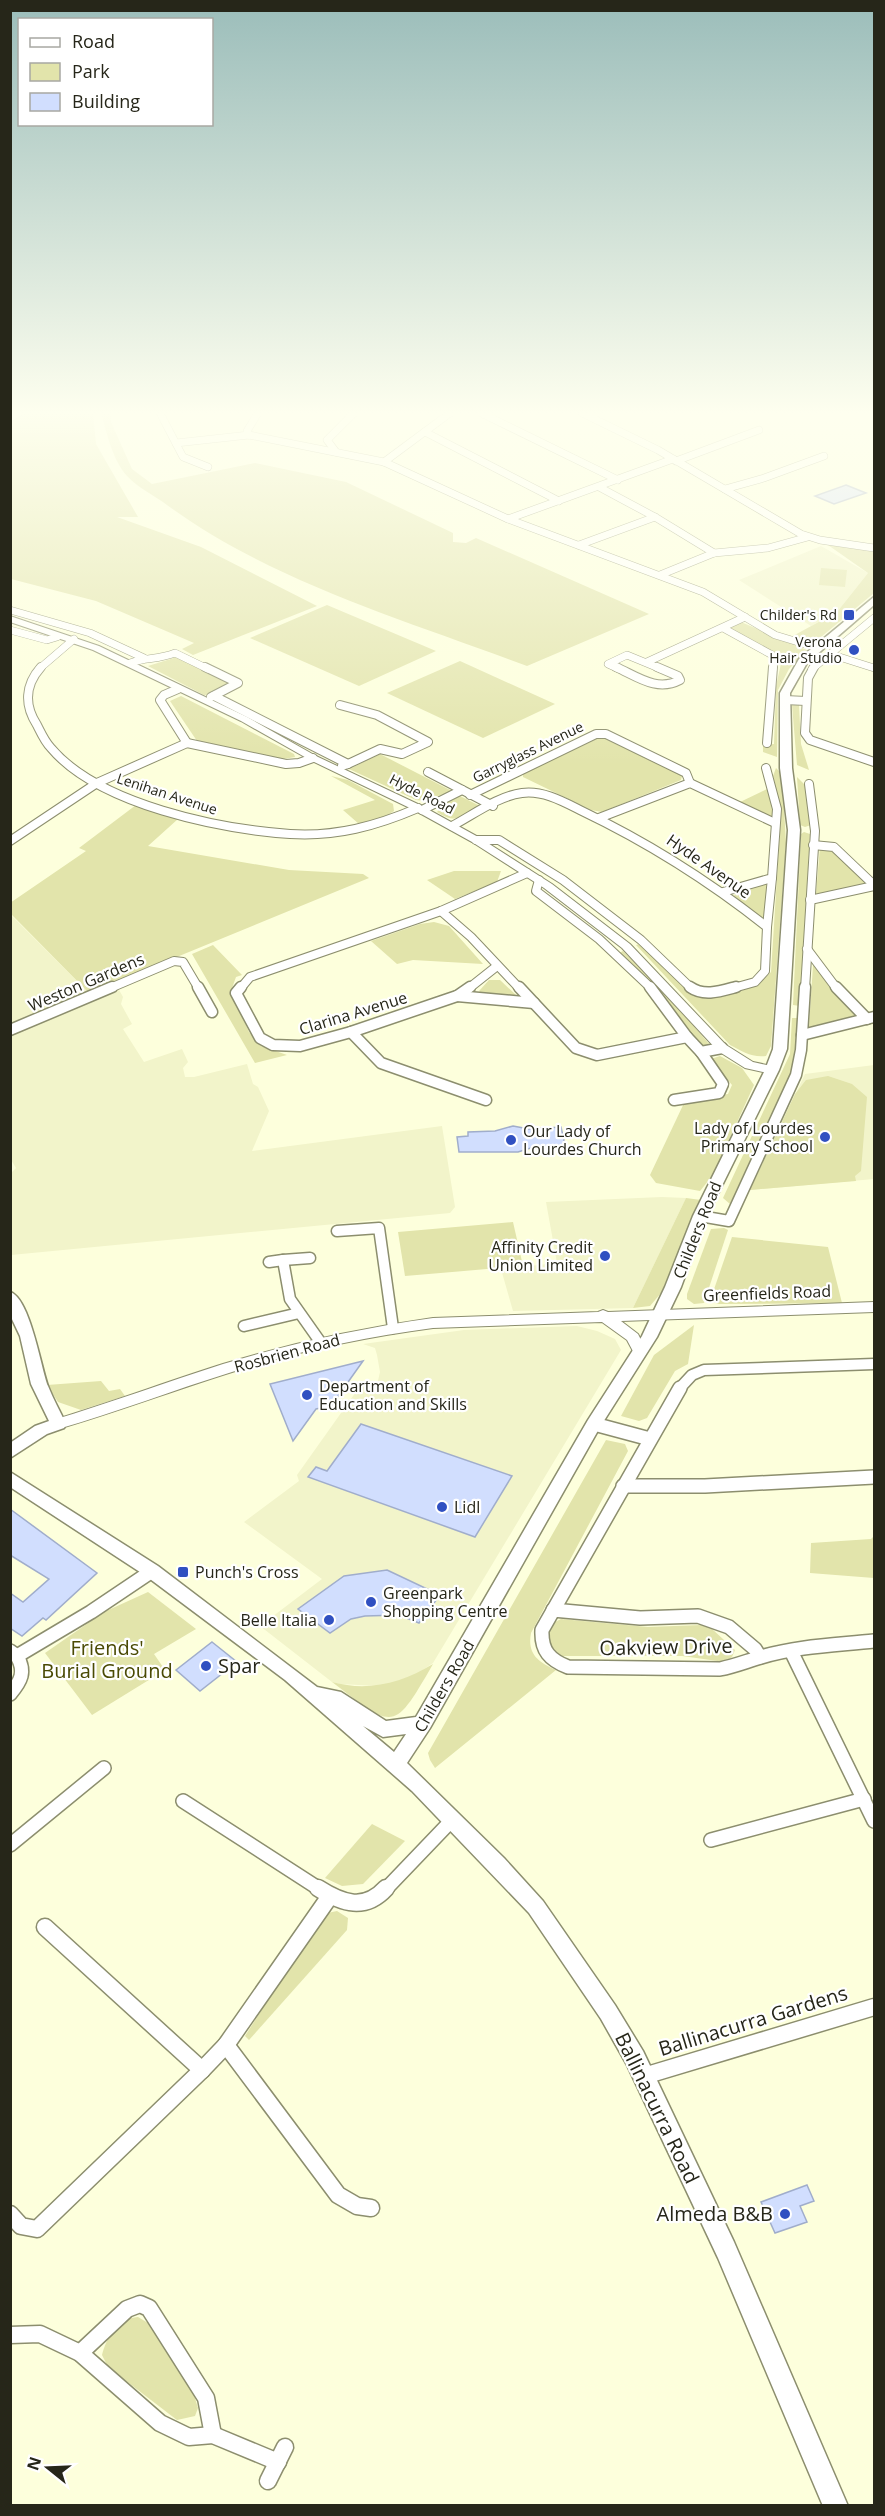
<svg xmlns="http://www.w3.org/2000/svg" width="885" height="2516" viewBox="0 0 885 2516" font-family="'Open Sans',sans-serif">
<rect width="100%" height="100%" fill="#fdffdc"/>
<!-- built -->
<g fill="#f2f4ca">
<path d="M821,546L868,573L837,612L811,626L739,580Z"/>
<path d="M10,914L93,997L118,988L123,997L121,1004L132,1024L123,1029L144,1062L182,1049L188,1062L183,1068L185,1077H194L247,1064L253,1084L258,1087L269,1111L252,1151L442,1126L455,1207L450,1213L11,1255V1173L16,1168L10,1158Z"/>
<path d="M874,1065V1179L750,1190L805,1074Z"/>
<path d="M662,1197L686,1198L633,1308L513,1311L501,1269L557,1263L546,1202Z"/>
<path d="M577,1326L597,1331L615,1339L621,1350L433,1663L414,1676L395,1683L377,1686L340,1684L332,1682L260,1626L322,1579L244,1522L299,1481L297,1475L363,1382L377,1385L380,1372L377,1355L375,1348L363,1344L464,1330Z"/>
</g>
<!-- green -->
<g fill="#e2e4ab">
<path d="M23,413H93L96,444L138,517H117L201,547L317,606L193,655L182,649L194,643L96,601L11,579L10,421Z"/>
<path d="M101,413H111V422L132,469L152,484L255,463L346,482L453,533V542L466,543L476,538L649,614L527,666C405,620 274,583 167,505C155,496 137,487 127,476C112,459 107,433 101,413Z"/>
<path d="M830,543L874,550V593L815,642L791,637L837,612L868,573L828,545Z"/>
<path d="M821,568L847,570L845,587L819,585Z"/>
<path d="M327,605L436,651L359,686L250,638Z"/>
<path d="M741,622L807,650L789,669L778,690L777,757L763,752V745L774,744L776,686L782,659L779,655L732,630L731,627Z"/>
<path d="M177,657L231,683L211,695H204L148,666Z"/>
<path d="M460,661L555,704L483,738L387,693Z"/>
<path d="M181,696L294,754L295,757L283,759L197,741L170,701Z"/>
<path d="M792,705H799L801,744L809,770L797,765Z"/>
<path d="M595,737H602L682,776L681,780L602,812L591,810L523,777V774Z"/>
<path d="M380,754L452,791L424,801L416,800L349,769Z"/>
<path d="M776,768L782,774L786,843L771,1046L766,1056C752,1058 742,1051 730,1045L636,945L639,944L688,991L699,996L717,997L760,983L771,972L781,814L773,776Z"/>
<path d="M331,776L348,780L393,804L394,811L374,824H359L343,810L375,800Z"/>
<path d="M797,777L805,785L811,825L805,827L800,825Z"/>
<path d="M769,788L773,817L769,818L738,803Z"/>
<path d="M460,796L482,807C464,816 456,825 437,812L443,805Z"/>
<path d="M136,805L178,819L148,846L289,870L363,874L369,878L89,993L11,914L10,903L86,851L79,848Z"/>
<path d="M804,832L810,834L800,1006L793,1005L801,834Z"/>
<path d="M820,847L834,850L867,882L863,886L816,894Z"/>
<path d="M454,871H501L497,882L455,899L427,880Z"/>
<path d="M763,883L768,886L765,916L761,918L734,896L736,892Z"/>
<path d="M434,922L449,926L483,964L413,960L397,964L371,941L420,924Z"/>
<path d="M213,945L242,975L236,977L231,991L249,1032L261,1046L287,1055L255,1063L192,954Z"/>
<path d="M623,951L666,994L710,1045L706,1048L701,1046L663,995L619,953Z"/>
<path d="M813,965L855,1015L854,1018L809,1027Z"/>
<path d="M489,980H500L516,995L513,998L485,996L479,991Z"/>
<path d="M792,1018H799L792,1071L730,1204L723,1198L790,1054Z"/>
<path d="M720,1056L742,1068L754,1085L713,1175L700,1191L656,1183L650,1175L685,1101L728,1094L732,1085L711,1059Z"/>
<path d="M828,1076L852,1084L867,1097L861,1171L855,1176L856,1181L750,1190L795,1094L806,1080Z"/>
<path d="M686,1198L701,1200L661,1293L650,1306L633,1308Z"/>
<path d="M513,1222L523,1266L405,1276L398,1232Z"/>
<path d="M724,1228L728,1230L704,1303L694,1304L687,1299V1294L711,1229Z"/>
<path d="M732,1237L828,1247L842,1303L719,1304L713,1302L711,1298Z"/>
<path d="M694,1325L688,1364L675,1371L647,1418L639,1421L621,1416L654,1355Z"/>
<path d="M101,1381L109,1391L120,1389L125,1396L81,1410L58,1402L47,1385Z"/>
<path d="M606,1440L625,1444L628,1451L531,1633C527,1654 538,1662 556,1670L435,1768L430,1760L428,1753Z"/>
<path d="M874,1536V1578L810,1573L811,1543L871,1539Z"/>
<path d="M148,1592L196,1629L154,1654L165,1670L92,1715L45,1653L104,1612Z"/>
<path d="M561,1619L648,1627L702,1625L712,1629L735,1650L732,1657L725,1662L682,1656H560L548,1642L551,1624Z"/>
<path d="M433,1664C393,1734 394,1729 332,1682C368,1692 402,1683 433,1664Z"/>
<path d="M372,1824L405,1841L363,1884L342,1886L325,1878Z"/>
<path d="M337,1911L348,1918L347,1930L249,2040L245,2036L323,1914Z"/>
<path d="M138,2317L148,2323L194,2395L198,2408L195,2416L177,2420L108,2367L102,2355C106,2338 118,2318 138,2317Z"/>
</g>
<!-- building -->
<g fill="#d1defe" stroke="#a0adcb" stroke-width="1.5">
<path d="M846,485L866,493L834,504L815,496Z"/>
<path d="M513,1126L529,1129L561,1127L565,1145L534,1147L518,1152H459L457,1137L468,1136V1132L495,1131Z"/>
<path d="M363,1361L331,1406L316,1409L293,1441L270,1384Z"/>
<path d="M361,1424L512,1476L475,1537L308,1477L316,1467L327,1471Z"/>
<path d="M10,1509L97,1573L46,1620L43,1618L22,1636L10,1628V1593L23,1602L49,1579L10,1555Z"/>
<path d="M387,1570L440,1595L419,1623L399,1615L365,1616L351,1619L330,1633L298,1609L344,1576Z"/>
<path d="M212,1642L237,1662L200,1691L176,1670Z"/>
<path d="M807,2185L814,2201L800,2206L807,2222L775,2233L761,2202Z"/>
</g>
<g fill="none" stroke-linecap="round" stroke-linejoin="round">
<defs>
<g id="minor-far4">
<path d="M160,413L183,457L208,467"/>
<path d="M481,413L618,480"/>
<path d="M582,413L658,450L801,534L820,540L874,548"/>
<path d="M10,418L18,413"/>
<path d="M425,432L559,501"/>
<path d="M249,435L247,431L258,413"/>
<path d="M176,443L249,435L384,462L508,519L703,592L775,635L818,648"/>
<path d="M336,452L327,440L354,413"/>
<path d="M676,461L759,430"/>
<path d="M384,462L450,413"/>
<path d="M599,487L655,517L714,553"/>
<path d="M725,489L764,478L824,456"/>
<path d="M508,519L673,459"/>
<path d="M579,545L655,517"/>
<path d="M660,575L714,553L768,548L808,537"/>
<path d="M10,610L90,633L144,658"/>
<path d="M723,628L774,656L773,669"/>
<path d="M10,630L47,640L57,637"/>
<path d="M830,654L874,668"/>
<path d="M647,662L745,617"/>
<path d="M130,663C147,657 157,660 175,653L208,669"/>
<path d="M39,669L74,639"/>
<path d="M619,669L608,664L627,655L661,669"/>
<path d="M812,669L874,618"/>
</g>
<g id="minor-far3">
<path d="M41,667C25,685 24,705 37,725C41,733 45,742 51,748C99,805 220,829 290,834C336,837 376,826 418,808"/>
<path d="M205,667L238,683L211,697"/>
<path d="M616,667C638,677 657,692 680,680L678,676L657,667"/>
<path d="M814,667L808,678L805,733L810,740L874,762"/>
<path d="M214,696L348,764L342,766"/>
<path d="M785,700L806,701"/>
<path d="M340,705L377,715L428,742L402,754L380,749L348,764"/>
<path d="M187,743L286,764L299,763L313,758"/>
<path d="M767,743L773,667"/>
<path d="M428,772L493,806"/>
<path d="M470,795L596,734H606L686,773L690,783"/>
<path d="M422,810L462,790"/>
<path d="M599,818L690,783L775,823"/>
<path d="M452,826C473,815 498,796 522,793C543,790 564,802 582,811C649,843 709,881 767,927L765,971L755,982L730,989"/>
<path d="M476,840H499L563,880L641,940L692,989"/>
<path d="M10,841L97,783L187,743L160,700L164,695L178,689"/>
<path d="M813,845L834,847L874,885"/>
<path d="M539,880L536,891L599,939L652,989"/>
<path d="M723,892L772,878L777,809L766,768"/>
<path d="M810,900L874,886"/>
<path d="M441,911L471,937L520,989"/>
<path d="M767,927L772,878"/>
<path d="M807,949L837,989"/>
<path d="M108,989L174,961L183,962L199,989"/>
<path d="M240,989L250,977L441,911L527,873"/>
<path d="M468,989L497,966"/>
<path d="M805,989L815,831L809,784"/>
</g>
<g id="minor-far2">
<path d="M198,987L212,1012"/>
<path d="M241,987L236,993L260,1038L273,1045L300,1046L351,1032L457,996L470,987"/>
<path d="M519,987L576,1048L597,1055L687,1037L701,1052L722,1048"/>
<path d="M650,987L687,1037"/>
<path d="M690,987C704,997 721,991 736,987"/>
<path d="M836,987L867,1019"/>
<path d="M457,996L534,1003"/>
<path d="M10,1030L112,987"/>
<path d="M351,1032L381,1063L486,1100"/>
<path d="M802,1035L874,1017"/>
<path d="M674,1100L719,1093L723,1084L701,1052"/>
<path d="M700,1216L729,1221L796,1075L801,1050L805,987"/>
<path d="M337,1231L379,1228L393,1328"/>
<path d="M283,1260L310,1258"/>
<path d="M269,1262L283,1260L290,1299L321,1343"/>
<path d="M244,1326L299,1313"/>
<path d="M679,1389L692,1375L704,1370L874,1364"/>
</g>
<g id="minor-far1">
<path d="M680,1388L542,1630C541,1651 550,1660 568,1667L720,1669C735,1666 747,1661 761,1657C797,1646 837,1645 874,1641"/>
<path d="M594,1424L650,1439"/>
<path d="M623,1486H705L874,1477"/>
<path d="M553,1610L640,1618L698,1616L729,1627L755,1649L760,1657"/>
<path d="M10,1651L17,1656L91,1612L152,1571"/>
<path d="M791,1651L874,1821"/>
<path d="M10,1694C21,1681 26,1672 17,1656"/>
<path d="M183,1801L321,1890"/>
<path d="M711,1840L864,1799"/>
<path d="M10,1845L104,1768"/>
<path d="M385,1890L453,1819"/>
</g>
<g id="minor">
<path d="M318,1888C343,1904 365,1911 386,1888"/>
<path d="M45,1927L202,2070"/>
<path d="M226,2045L338,2195L357,2206L371,2208"/>
<path d="M644,2076L874,2007"/>
<path d="M10,2214L21,2226L37,2229L202,2070L226,2045L330,1896"/>
<path d="M10,2335L40,2334L80,2353L160,2423L189,2437L213,2435L278,2462"/>
<path d="M80,2353L127,2309L140,2304L149,2308L206,2398L213,2435"/>
<path d="M268,2481L285,2447"/>
</g>
<g id="tertiary">
<path d="M10,616L99,646L247,717L316,756L422,806L480,838L552,884L630,944L726,1045L753,1062L776,1067L778,1070L772,1074L745,1068L718,1051L622,948L544,888L472,842L414,810L310,760L241,721L93,650L10,622Z"/>
<path d="M874,1302V1312L621,1321L638,1334L647,1352L640,1357L635,1355L627,1340L602,1322L433,1328C365,1337 298,1351 232,1372C174,1390 117,1412 58,1429L53,1428L51,1424L53,1420C110,1403 166,1382 223,1364C292,1343 362,1328 433,1318L598,1312L603,1310L608,1312Z"/>
</g>
<g id="secondary">
<path d="M874,597V605L807,663L790,693L792,768L800,830L787,1049L779,1070L707,1216L681,1287L657,1337L600,1427L430,1728L407,1763L504,1858L543,1901L615,2005L643,2051L734,2242L848,2506H823L718,2258L627,2065L601,2019L529,1913L412,1791L285,1680L146,1576L10,1487V1472L158,1566L317,1687L341,1692L386,1721L416,1717L588,1420L642,1336L665,1287L693,1216L765,1070L773,1049L788,830L780,768V693L799,659ZM363,1726L383,1737L406,1734L394,1752Z"/>
<path d="M10,1292C30,1298 41,1368 48,1386C53,1399 60,1411 66,1424L64,1428L47,1434L10,1458V1443L35,1426L49,1421L31,1384L20,1336L10,1315Z"/>
</g>
</defs>
<!-- minor-far4 casing -->
<use href="#minor-far4" stroke="#8c8e6e" stroke-width="8"/>
<!-- minor-far3 casing -->
<use href="#minor-far3" stroke="#8c8e6e" stroke-width="10"/>
<!-- minor-far2 casing -->
<use href="#minor-far2" stroke="#8c8e6e" stroke-width="13"/>
<!-- minor-far1 casing -->
<use href="#minor-far1" stroke="#8c8e6e" stroke-width="16"/>
<!-- minor casing -->
<use href="#minor" stroke="#8c8e6e" stroke-width="19"/>
<!-- tertiary casing -->
<use href="#tertiary" stroke="#8c8e6e" stroke-width="2"/>
<!-- secondary casing -->
<use href="#secondary" stroke="#8c8e6e" stroke-width="3"/>
<!-- minor-far4 -->
<use href="#minor-far4" stroke="#fff" stroke-width="7"/>
<!-- minor-far3 -->
<use href="#minor-far3" stroke="#fff" stroke-width="8"/>
<!-- minor-far2 -->
<use href="#minor-far2" stroke="#fff" stroke-width="10"/>
<!-- minor-far1 -->
<use href="#minor-far1" stroke="#fff" stroke-width="13"/>
<!-- minor -->
<use href="#minor" stroke="#fff" stroke-width="16"/>
<!-- tertiary -->
<use href="#tertiary" fill="#fff" fill-rule="evenodd"/>
<!-- secondary -->
<use href="#secondary" fill="#fff" fill-rule="evenodd"/>
</g>
<!-- sky -->
<linearGradient id="sky" x2="0" y2="1"><stop stop-color="#9bbdba"/><stop offset="0.54" stop-color="#feffef"/><stop offset="1" stop-color="#feffef" stop-opacity="0"/></linearGradient>
<rect width="885" height="765" fill="url(#sky)"/>
<!-- markers -->
<g fill="#3050c1" stroke="#fff" stroke-width="2">
<rect x="843" y="609" width="12" height="12" rx="3"/>
<circle cx="854" cy="650" r="6"/>
<circle cx="825" cy="1137" r="6"/>
<circle cx="511" cy="1140" r="6"/>
<circle cx="605" cy="1256" r="6"/>
<circle cx="307" cy="1395" r="6"/>
<circle cx="442" cy="1507" r="6"/>
<rect x="177" y="1566" width="12" height="12" rx="3"/>
<circle cx="371" cy="1602" r="6"/>
<circle cx="329" cy="1620" r="6"/>
<circle cx="206" cy="1666" r="6"/>
<circle cx="785" cy="2214" r="6"/>
</g>
<g text-anchor="middle" stroke-width="4.5" stroke-linejoin="round" paint-order="stroke">
<!-- far-poi labels -->
<g font-size="14" fill="#262619" stroke="#fff" text-anchor="end">
<text x="837" y="620">Childer's Rd</text>
<text x="842" y="647">Verona<tspan x="842" dy="16">Hair Studio</tspan></text>
</g>
<!-- far-street labels -->
<g font-size="14" fill="#262619" stroke="#fff">
<text transform="translate(528 752) rotate(-26)" y="5">Garryglass Avenue</text>
<text transform="translate(167 794) rotate(18)" y="5">Lenihan Avenue</text>
<text transform="translate(422 794) rotate(27)" y="5">Hyde Road</text>
</g>
<!-- street labels -->
<g font-size="16" fill="#262619" stroke="#fff">
<text transform="translate(709 866) rotate(35)" y="6">Hyde Avenue</text>
<text transform="translate(86 982) rotate(-23)" y="6">Weston Gardens</text>
<text transform="translate(353 1013) rotate(-17)" y="6">Clarina Avenue</text>
<text transform="translate(697 1230) rotate(-68)" y="6">Childers Road</text>
<text transform="translate(767 1293) rotate(-2)" y="6">Greenfields Road</text>
<text transform="translate(287 1353) rotate(-15)" y="6">Rosbrien Road</text>
<text transform="translate(444 1686) rotate(-60)" y="6">Childers Road</text>
</g>
<!-- poi labels -->
<g font-size="16" fill="#262619" stroke="#fff" text-anchor="start">
<text x="813" y="1134" text-anchor="end">Lady of Lourdes<tspan x="813" dy="18">Primary School</tspan></text>
<text x="523" y="1137">Our Lady of<tspan x="523" dy="18">Lourdes Church</tspan></text>
<text x="593" y="1253" text-anchor="end">Affinity Credit<tspan x="593" dy="18">Union Limited</tspan></text>
<text x="319" y="1392">Department of<tspan x="319" dy="18">Education and Skills</tspan></text>
<text x="454" y="1513">Lidl</text>
<text x="195" y="1578">Punch's Cross</text>
<text x="383" y="1599">Greenpark<tspan x="383" dy="18">Shopping Centre</tspan></text>
<text x="317" y="1626" text-anchor="end">Belle Italia</text>
</g>
<!-- near-street labels -->
<g font-size="20" fill="#262619" stroke="#fff">
<text transform="translate(666 1647) rotate(-1)" y="7">Oakview Drive</text>
<text transform="translate(753 2021) rotate(-17)" y="7">Ballinacurra Gardens</text>
<text transform="translate(657 2108) rotate(64)" y="7">Ballinacurra Road</text>
</g>
<!-- near-park labels -->
<g font-size="20" fill="#4a4a04" stroke="#fff">
<text x="107" y="1655">Friends'<tspan x="107" dy="23">Burial Ground</tspan></text>
</g>
<!-- near-poi labels -->
<g font-size="20" fill="#262619" stroke="#fff" text-anchor="start">
<text x="218" y="1673">Spar</text>
<text x="773" y="2221" text-anchor="end">Almeda B&amp;B</text>
</g>
</g>
<!-- border -->
<rect width="885" height="2516" fill="none" stroke="#262619" stroke-width="24"/>
<!-- legend -->
<rect x="18" y="18" width="195" height="108" fill="#ffffff" stroke="#a8a8a3" stroke-width="1.5"/>
<rect x="30" y="38" width="30" height="9" fill="#ffffff" stroke="#a8a8a3" stroke-width="1.5"/>
<text x="72" y="48" font-size="18" fill="#262619">Road</text>
<rect x="30" y="63" width="30" height="18" fill="#e2e4ab" stroke="#a8a8a3" stroke-width="1.5"/>
<text x="72" y="78" font-size="18" fill="#262619">Park</text>
<rect x="30" y="93" width="30" height="18" fill="#d1defe" stroke="#a8a8a3" stroke-width="1.5"/>
<text x="72" y="108" font-size="18" fill="#262619">Building</text>
<!-- north arrow -->
<g transform="translate(48 2468) rotate(288)" stroke="#ffffff" stroke-width="4.5" paint-order="stroke">
<path d="M0-4.5L10 22L0 15L-10 22Z" fill="#262619"/>
<text y="-9" font-size="16" font-weight="bold" text-anchor="middle" fill="#262619">N</text>
</g>
</svg>
